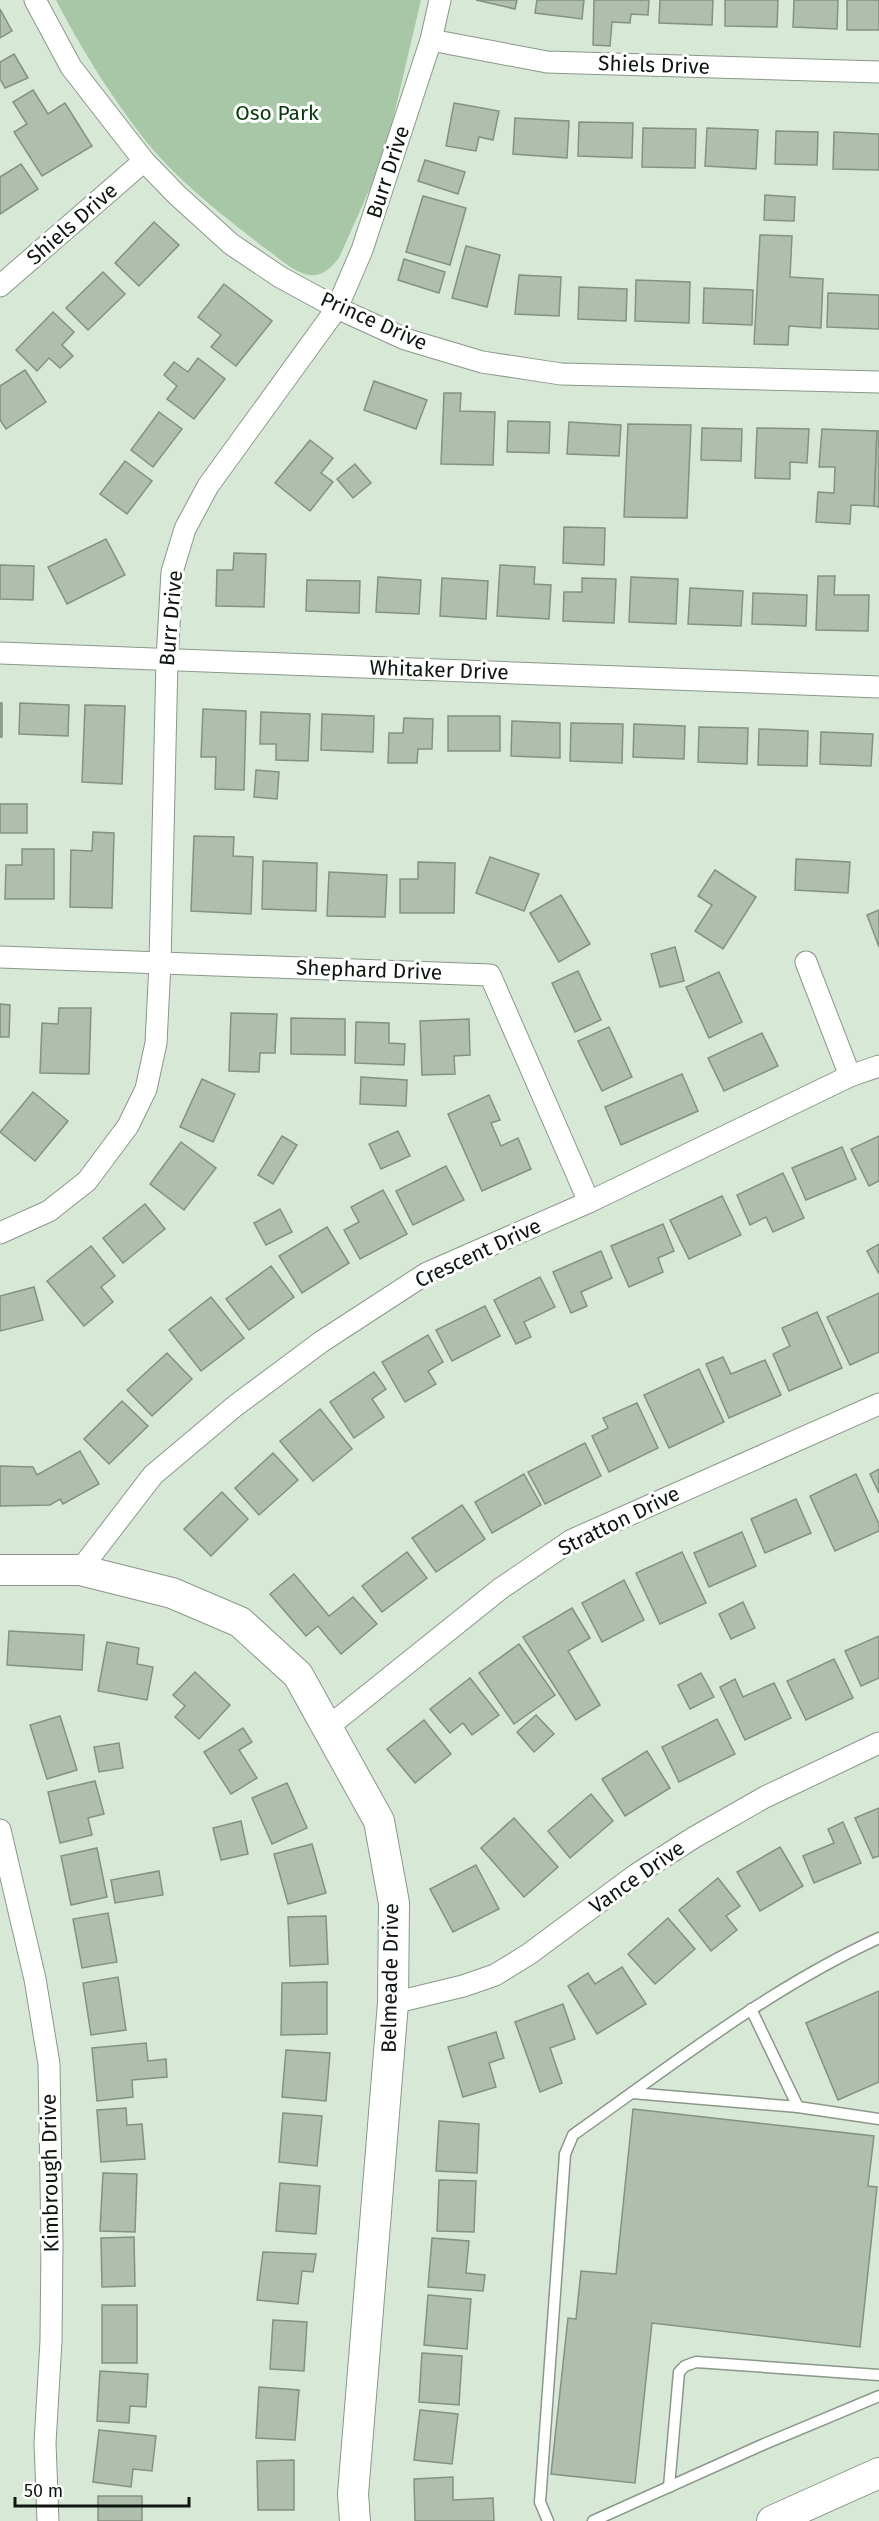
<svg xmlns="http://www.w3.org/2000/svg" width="879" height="2521" viewBox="0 0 879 2521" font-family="'Fira Sans',sans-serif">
<rect width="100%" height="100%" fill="#d8e8d7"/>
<!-- green -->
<path fill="#a7c7a6" d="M56,0H421L390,132L371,186L339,258C331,268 322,277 309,275C293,272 279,258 266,249C222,215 176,180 141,135C109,93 80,47 56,0Z"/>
<!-- building -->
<g fill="#afbeae" stroke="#839283" stroke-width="1.5">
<path d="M476,0H517L515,9Z"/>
<path d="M537,0H584L582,19L535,13Z"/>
<path d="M594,0H649L648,15L631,14L630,23L612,22L610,46L593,45Z"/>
<path d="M660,0H713L712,25L659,23Z"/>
<path d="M725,0H778L777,27L725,26Z"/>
<path d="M794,0H838L837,29L793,27Z"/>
<rect x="847" y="0" width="32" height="30"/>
<path d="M0,9L12,31L0,38Z"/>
<path d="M14,54L28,78L5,88L0,79V62Z"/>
<path d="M33,90L48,114L65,103L92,146L42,176L14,132L27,124L13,102Z"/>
<path d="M454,103L499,111L493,140L479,137L476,151L446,146Z"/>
<path d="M515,118L569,121L567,158L513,154Z"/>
<path d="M579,122L633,123L632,158L578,156Z"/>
<path d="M643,128L696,129L695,168L642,167Z"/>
<path d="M707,128L758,130L756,169L705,166Z"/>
<path d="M776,131L818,132L817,165L775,164Z"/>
<path d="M834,132L879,134V170L833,169Z"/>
<path d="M425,160L465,172L458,194L418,181Z"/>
<path d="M21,164L38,189L0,214V177Z"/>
<path d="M765,195L795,197L794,221L764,220Z"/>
<path d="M423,196L466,208L450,265L406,252Z"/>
<path d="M154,222L179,245L139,286L115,263Z"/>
<path d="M760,235L792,236L790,277L823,279L821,328L789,326L788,345L754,344Z"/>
<path d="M466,246L500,255L487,307L452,298Z"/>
<path d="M404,259L445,272L439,293L398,280Z"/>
<path d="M103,272L125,294L88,330L66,308Z"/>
<path d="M519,275L561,277L559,316L515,314Z"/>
<path d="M636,280L690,282L689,323L635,321Z"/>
<path d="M224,284L272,321L236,366L211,347L221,335L198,317Z"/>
<path d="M579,287L627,289L626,321L578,319Z"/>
<path d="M704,288L753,290L752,325L703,323Z"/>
<path d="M828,293L879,295V329L827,327Z"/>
<path d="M53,312L74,332L62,345L73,356L60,368L49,358L37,371L16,350Z"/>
<path d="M198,358L225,379L194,419L167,399L177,386L164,375L174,362L188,372Z"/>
<path d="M25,370L46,402L6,429L0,420V386Z"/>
<path d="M374,381L427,400L416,429L364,410Z"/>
<path d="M444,393H461L460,411L495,412L493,465L441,464Z"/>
<path d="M159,412L182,429L153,467L131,450Z"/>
<path d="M508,421L550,422L549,453L507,452Z"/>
<path d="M569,422L621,425L619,456L567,454Z"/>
<path d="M628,424L691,425L687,518L624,517Z"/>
<path d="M702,428L742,429L741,461L701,460Z"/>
<path d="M757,428L809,429L807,463L790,462V479L755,478Z"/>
<path d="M822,429L877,431L874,506L851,505L850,524L816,522L818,492L834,493L835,467H819Z"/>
<path d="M877,431H879V507L874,506Z"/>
<path d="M310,440L333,458L321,473L333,482L310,511L275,483Z"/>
<path d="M125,461L152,481L127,514L100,494Z"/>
<path d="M355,464L371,483L353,498L337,479Z"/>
<path d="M564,527L605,528L604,565L563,563Z"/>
<path d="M106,539L125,575L67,604L48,567Z"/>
<path d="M234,553L266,554L264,607L216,606L217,570H233Z"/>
<path d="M0,565L34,566L33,600L0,599Z"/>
<path d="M500,565L535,567L534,584L551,585L549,619L497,616Z"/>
<path d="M818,576H835L834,595H869L868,631L816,630Z"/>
<path d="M378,577L421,580L419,614L376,612Z"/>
<path d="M631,577L678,579L676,624L629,622Z"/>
<path d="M442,578L488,581L486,619L440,616Z"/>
<path d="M582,578L616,579L614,623L563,621L564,592H582Z"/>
<path d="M307,580L360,581L359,613L306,611Z"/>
<path d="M690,588L743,591L741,626L688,624Z"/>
<path d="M753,593L807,595L806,626L752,624Z"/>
<rect x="0" y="703" width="2" height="34"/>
<path d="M20,703L69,705L68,736L19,734Z"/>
<path d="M85,705L125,706L122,784L82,782Z"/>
<path d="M203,709L246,711L244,790L215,789L216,757H201Z"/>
<path d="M261,712L310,714L308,761L276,760V744H260Z"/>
<path d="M322,714L374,716L373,752L321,750Z"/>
<rect x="448" y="716" width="52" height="35"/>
<path d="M404,718L433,719L432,749H418L417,763H388L389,733H403Z"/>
<path d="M512,721L560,723V758L511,756Z"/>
<path d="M571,723L623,724L622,763L570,761Z"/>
<path d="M634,724L685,726L684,759L633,757Z"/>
<path d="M699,727L748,728L747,764L698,762Z"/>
<path d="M759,729L808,731L807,766L758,765Z"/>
<path d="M821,732L873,734L871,766L820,764Z"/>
<path d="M256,770L279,772L277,799L254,797Z"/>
<rect x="0" y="804" width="27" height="29"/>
<path d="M93,832L114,833L112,908L70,907L71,850L92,851Z"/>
<path d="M194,836L234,837L233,856L253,857L251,914L191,911Z"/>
<path d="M22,849H54V899H5L6,865H22Z"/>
<path d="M490,857L539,874L524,911L476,893Z"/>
<path d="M796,859L850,862L848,893L795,890Z"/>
<path d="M263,861L317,863L316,911L262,909Z"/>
<path d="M418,862L455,863L454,913H400V879H418Z"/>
<path d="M715,870L756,897L723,949L695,931L712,905L698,896Z"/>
<path d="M329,872L387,875L385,917L327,916Z"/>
<path d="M561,895L590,944L559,962L530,913Z"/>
<path d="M879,910V947L867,915Z"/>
<path d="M675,947L684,981L660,987L651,954Z"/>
<path d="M578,971L601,1020L575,1032L552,983Z"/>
<path d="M719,972L742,1022L709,1038L686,987Z"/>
<path d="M0,1004L10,1005L9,1037H0Z"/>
<path d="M59,1008H91L89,1074L40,1073L42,1023L58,1024Z"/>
<path d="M231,1013L277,1014L275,1053H260L259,1072L229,1071Z"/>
<path d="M291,1018L345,1019V1055L291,1054Z"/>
<path d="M469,1019L470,1055L454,1056L455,1074L422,1075L420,1021Z"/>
<path d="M356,1022L389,1023V1043L405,1044L404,1065L355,1063Z"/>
<path d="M609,1027L632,1077L602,1091L578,1041Z"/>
<path d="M762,1033L778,1066L724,1091L708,1058Z"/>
<path d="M682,1074L698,1111L621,1145L605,1107Z"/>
<path d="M361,1077L407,1080L406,1106L360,1104Z"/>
<path d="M202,1079L235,1094L213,1142L180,1127Z"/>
<path d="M33,1092L68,1121L35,1161L0,1132Z"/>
<path d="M489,1095L500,1120L491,1123L501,1146L518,1138L531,1169L482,1191L448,1114Z"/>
<path d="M398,1131L410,1156L381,1169L369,1144Z"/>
<path d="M282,1136L297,1145L273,1184L258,1175Z"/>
<path d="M879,1136V1181L869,1186L851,1149Z"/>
<path d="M181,1142L216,1168L184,1210L150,1184Z"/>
<path d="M842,1147L856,1179L806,1200L792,1168Z"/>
<path d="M446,1166L464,1200L413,1225L396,1191Z"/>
<path d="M783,1173L804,1218L773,1232L766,1217L750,1225L737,1195Z"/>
<path d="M383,1190L407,1234L360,1259L344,1230L359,1222L351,1207Z"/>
<path d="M722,1196L741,1235L689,1259L670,1220Z"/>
<path d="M145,1204L165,1229L123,1263L103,1238Z"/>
<path d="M280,1209L292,1232L266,1245L254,1223Z"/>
<path d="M663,1224L674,1251L658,1258L663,1272L629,1287L611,1246Z"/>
<path d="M327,1227L349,1263L302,1293L279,1256Z"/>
<path d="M879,1244V1274L867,1251Z"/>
<path d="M91,1246L115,1276L101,1287L113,1302L84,1326L47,1281Z"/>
<path d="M601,1251L612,1278L581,1292L587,1306L571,1313L553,1272Z"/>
<path d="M271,1266L294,1297L249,1330L226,1299Z"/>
<path d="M540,1277L555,1307L524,1322L531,1337L516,1344L494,1300Z"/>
<path d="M34,1287L43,1320L0,1331V1296Z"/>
<path d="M879,1293V1352L850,1365L827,1317Z"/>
<path d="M211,1297L244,1338L201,1371L169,1330Z"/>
<path d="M485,1306L500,1336L452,1361L436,1330Z"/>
<path d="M817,1312L842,1368L789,1391L773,1354L790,1346L782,1328Z"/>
<path d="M428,1335L443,1362L428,1371L436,1384L405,1402L382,1362Z"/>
<path d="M167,1353L192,1379L152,1416L127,1390Z"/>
<path d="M723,1357L731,1374L765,1360L781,1395L729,1418L706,1364Z"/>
<path d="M699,1369L724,1422L669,1448L644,1395Z"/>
<path d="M374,1372L386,1389L372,1399L384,1417L354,1438L330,1402Z"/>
<path d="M122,1401L148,1426L109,1464L84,1439Z"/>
<path d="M637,1403L658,1448L609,1472L592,1436L608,1428L603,1418Z"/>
<path d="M320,1409L352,1449L313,1481L280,1441Z"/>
<path d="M585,1443L601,1476L545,1504L528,1472Z"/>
<path d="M80,1451L99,1484L63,1504L60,1499L50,1505L0,1506V1466L33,1467L37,1475Z"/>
<path d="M273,1453L298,1480L259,1515L235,1488Z"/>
<path d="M879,1469V1493L870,1474Z"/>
<path d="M524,1474L541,1505L492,1533L475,1502Z"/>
<path d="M856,1474L879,1524V1531L835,1551L810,1496Z"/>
<path d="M222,1492L248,1519L211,1556L184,1529Z"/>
<path d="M796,1499L811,1533L765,1553L751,1519Z"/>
<path d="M462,1505L485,1539L436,1572L412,1538Z"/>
<path d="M742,1532L756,1566L709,1587L694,1553Z"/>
<path d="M407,1552L427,1578L382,1612L362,1586Z"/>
<path d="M682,1552L706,1603L660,1624L636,1573Z"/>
<path d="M294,1574L329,1616L353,1597L377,1624L341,1654L318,1626L306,1636L270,1594Z"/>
<path d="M624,1580L644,1620L602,1642L582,1603Z"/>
<path d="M743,1602L755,1628L731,1639L719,1614Z"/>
<path d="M572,1608L590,1638L568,1651L600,1705L576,1720L523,1637Z"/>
<path d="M9,1631L84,1635L82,1670L7,1665Z"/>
<path d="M879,1636V1678L861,1686L845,1651Z"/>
<path d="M107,1642L139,1648L137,1664L153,1667L147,1700L98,1691Z"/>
<path d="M519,1644L555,1695L514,1724L479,1673Z"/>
<path d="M834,1659L853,1698L806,1720L787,1681Z"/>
<path d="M195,1672L230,1705L199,1739L175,1717L185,1706L173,1695Z"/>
<path d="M701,1673L714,1697L690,1709L678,1685Z"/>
<path d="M470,1678L499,1715L472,1735L463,1723L450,1733L430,1709Z"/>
<path d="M735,1679L743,1697L774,1683L791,1718L745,1740L720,1687Z"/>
<path d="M536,1715L554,1734L534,1752L517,1732Z"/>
<path d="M60,1716L77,1770L47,1779L30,1725Z"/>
<path d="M717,1719L735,1754L679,1782L662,1747Z"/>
<path d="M424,1720L451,1754L415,1783L387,1749Z"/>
<path d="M243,1728L252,1742L239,1750L257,1778L231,1794L204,1752Z"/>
<path d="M119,1743L123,1768L99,1772L94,1747Z"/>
<path d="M647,1751L670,1788L625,1816L602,1779Z"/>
<path d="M95,1781L104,1814L88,1818L92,1835L60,1843L48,1792Z"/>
<path d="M287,1783L307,1828L272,1844L252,1798Z"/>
<path d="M591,1794L613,1821L570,1858L548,1831Z"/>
<path d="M879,1808V1856L873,1858L855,1818Z"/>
<path d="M514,1818L558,1867L524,1897L481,1848Z"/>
<path d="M241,1821L248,1854L221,1860L213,1828Z"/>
<path d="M843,1822L861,1863L814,1883L803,1856L834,1843L828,1829Z"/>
<path d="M312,1844L326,1893L288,1904L274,1854Z"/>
<path d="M780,1847L803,1886L760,1911L737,1872Z"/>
<path d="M97,1848L107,1897L71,1905L61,1856Z"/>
<path d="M476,1865L499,1909L453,1932L430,1889Z"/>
<path d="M159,1871L163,1895L115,1903L111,1880Z"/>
<path d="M718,1878L740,1906L726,1916L737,1930L711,1951L679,1910Z"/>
<path d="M108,1913L117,1962L82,1968L73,1919Z"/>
<path d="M326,1916L328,1964L290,1966L288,1917Z"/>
<path d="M668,1918L695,1949L655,1984L628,1954Z"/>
<path d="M622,1967L646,2004L597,2034L568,1986L588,1973L595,1984Z"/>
<path d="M118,1977L126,2030L91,2035L83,1983Z"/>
<path d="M327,1982V2034L281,2035L282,1983Z"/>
<path d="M879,1991V2082L838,2100L806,2023Z"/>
<path d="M563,2004L575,2039L550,2048L562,2083L540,2092L515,2022Z"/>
<path d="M496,2032L504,2058L489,2063L496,2087L463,2097L448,2047Z"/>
<path d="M146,2043L148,2061L166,2059L167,2077L132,2080L133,2097L97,2101L92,2048Z"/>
<path d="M286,2050L330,2053L326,2101L282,2097Z"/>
<path d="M126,2108L127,2125L142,2124L145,2159L101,2162L97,2110Z"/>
<path d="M633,2109L874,2136L868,2186L877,2187L860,2347L652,2323L635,2483L551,2474L568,2318L576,2319L581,2271L616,2274Z"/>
<path d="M283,2113L322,2116L317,2166L279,2162Z"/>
<path d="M439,2121L479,2124L477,2173L436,2171Z"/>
<path d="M103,2173L137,2174L135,2232L100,2231Z"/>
<path d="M439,2180L476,2181L474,2232L437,2231Z"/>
<path d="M280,2183L320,2186L316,2234L276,2231Z"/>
<path d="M134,2237L135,2286L102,2287L101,2238Z"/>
<path d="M432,2238L469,2241L466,2273L485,2275L483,2291L428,2287Z"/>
<path d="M263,2252L316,2254L313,2272L302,2271L298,2304L257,2300Z"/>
<path d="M428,2295L471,2299L467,2349L424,2345Z"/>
<rect x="102" y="2305" width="35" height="58"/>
<path d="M273,2320L307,2322L304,2371L270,2369Z"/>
<path d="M422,2353L462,2356L459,2405L419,2402Z"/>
<path d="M100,2371L148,2374L146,2407L130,2406L129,2423L97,2421Z"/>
<path d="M259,2387L299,2390L295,2440L256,2438Z"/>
<path d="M420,2410L458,2414L452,2464L414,2460Z"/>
<path d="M99,2430L156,2436L152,2471L133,2469L131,2487L93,2482Z"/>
<path d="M294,2460V2510H258L257,2461Z"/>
<path d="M453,2477V2500L493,2498L494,2521H415L414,2479Z"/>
<rect x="98" y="2496" width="44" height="25"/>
</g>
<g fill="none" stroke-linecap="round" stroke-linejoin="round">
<defs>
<g id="lane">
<path d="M751,2009L798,2107"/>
<path d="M632,2093L798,2107L879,2119"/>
<path d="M669,2487L679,2372L685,2366L696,2362L879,2375"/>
<path d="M548,2521L540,2502L565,2154L573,2135C672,2065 768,1989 879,1938"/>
<path d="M593,2521L762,2445L879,2396"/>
</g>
<g id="street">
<path d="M35,0L71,67L144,161L177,195L231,244L280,277L337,308L405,339L482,362L561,374L879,382"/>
<path d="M431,40L547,62L879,72"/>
<path d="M0,286L144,161"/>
<path d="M0,653L879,687"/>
<path d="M0,957L490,975L589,1202"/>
<path d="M806,962L850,1076"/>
<path d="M0,1233L49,1211L87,1181L128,1126L146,1089L156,1043L160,963L167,660L172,572L185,529L208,486L337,308L362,250L431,40L440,0"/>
<path d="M80,1570L153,1475L235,1406L321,1342L427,1273L589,1202L850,1076L879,1066"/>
<path d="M328,1727L500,1589L572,1540L879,1404"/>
<path d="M0,1830L35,1979L49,2064L52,2242L51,2341L45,2443L48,2521"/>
<path d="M393,2003L463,1986L495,1975L529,1954L637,1874L693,1838L765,1797L879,1743"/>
</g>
<g id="secondary">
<path d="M0,1570H80L172,1593L240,1622L298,1675L379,1821L394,1903L393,2003L353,2494L355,2521"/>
<path d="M772,2521L879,2473"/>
</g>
</defs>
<!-- lane casing -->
<use href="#lane" stroke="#899888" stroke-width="13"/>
<!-- street casing -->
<use href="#street" stroke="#899888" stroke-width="23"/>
<!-- secondary casing -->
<use href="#secondary" stroke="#899888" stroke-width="32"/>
<!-- lane -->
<use href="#lane" stroke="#fff" stroke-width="10"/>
<!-- street -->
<use href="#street" stroke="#fff" stroke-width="21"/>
<!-- secondary -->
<use href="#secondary" stroke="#fff" stroke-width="30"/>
</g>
<g text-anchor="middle" stroke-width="6" stroke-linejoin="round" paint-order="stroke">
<!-- street labels -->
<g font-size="21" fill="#0f150f" stroke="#fff">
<text transform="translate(654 65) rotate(2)" y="7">Shiels Drive</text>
<text transform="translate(388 172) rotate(-72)" y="7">Burr Drive</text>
<text transform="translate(72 224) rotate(-41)" y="7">Shiels Drive</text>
<text transform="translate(374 321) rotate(24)" y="7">Prince Drive</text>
<text transform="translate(171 618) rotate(-85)" y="7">Burr Drive</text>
<text transform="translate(439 670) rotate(2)" y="7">Whitaker Drive</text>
<text transform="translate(369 970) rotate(2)" y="7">Shephard Drive</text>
<text transform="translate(478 1253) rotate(-25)" y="7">Crescent Drive</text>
<text transform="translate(619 1521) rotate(-26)" y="7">Stratton Drive</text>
<text transform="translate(637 1877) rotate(-35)" y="7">Vance Drive</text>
<text transform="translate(390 1978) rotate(-89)" y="7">Belmeade Drive</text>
<text transform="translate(50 2173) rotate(-91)" y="7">Kimbrough Drive</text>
</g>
<!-- park labels -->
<g font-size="21" fill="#053c0c" stroke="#fff">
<text x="277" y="120">Oso Park</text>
</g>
</g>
<!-- scale -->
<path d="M15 2497v9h174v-9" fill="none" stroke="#0f150f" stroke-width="3"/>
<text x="24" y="2497" font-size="18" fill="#0f150f" stroke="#ffffff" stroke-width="4.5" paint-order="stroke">50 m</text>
</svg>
